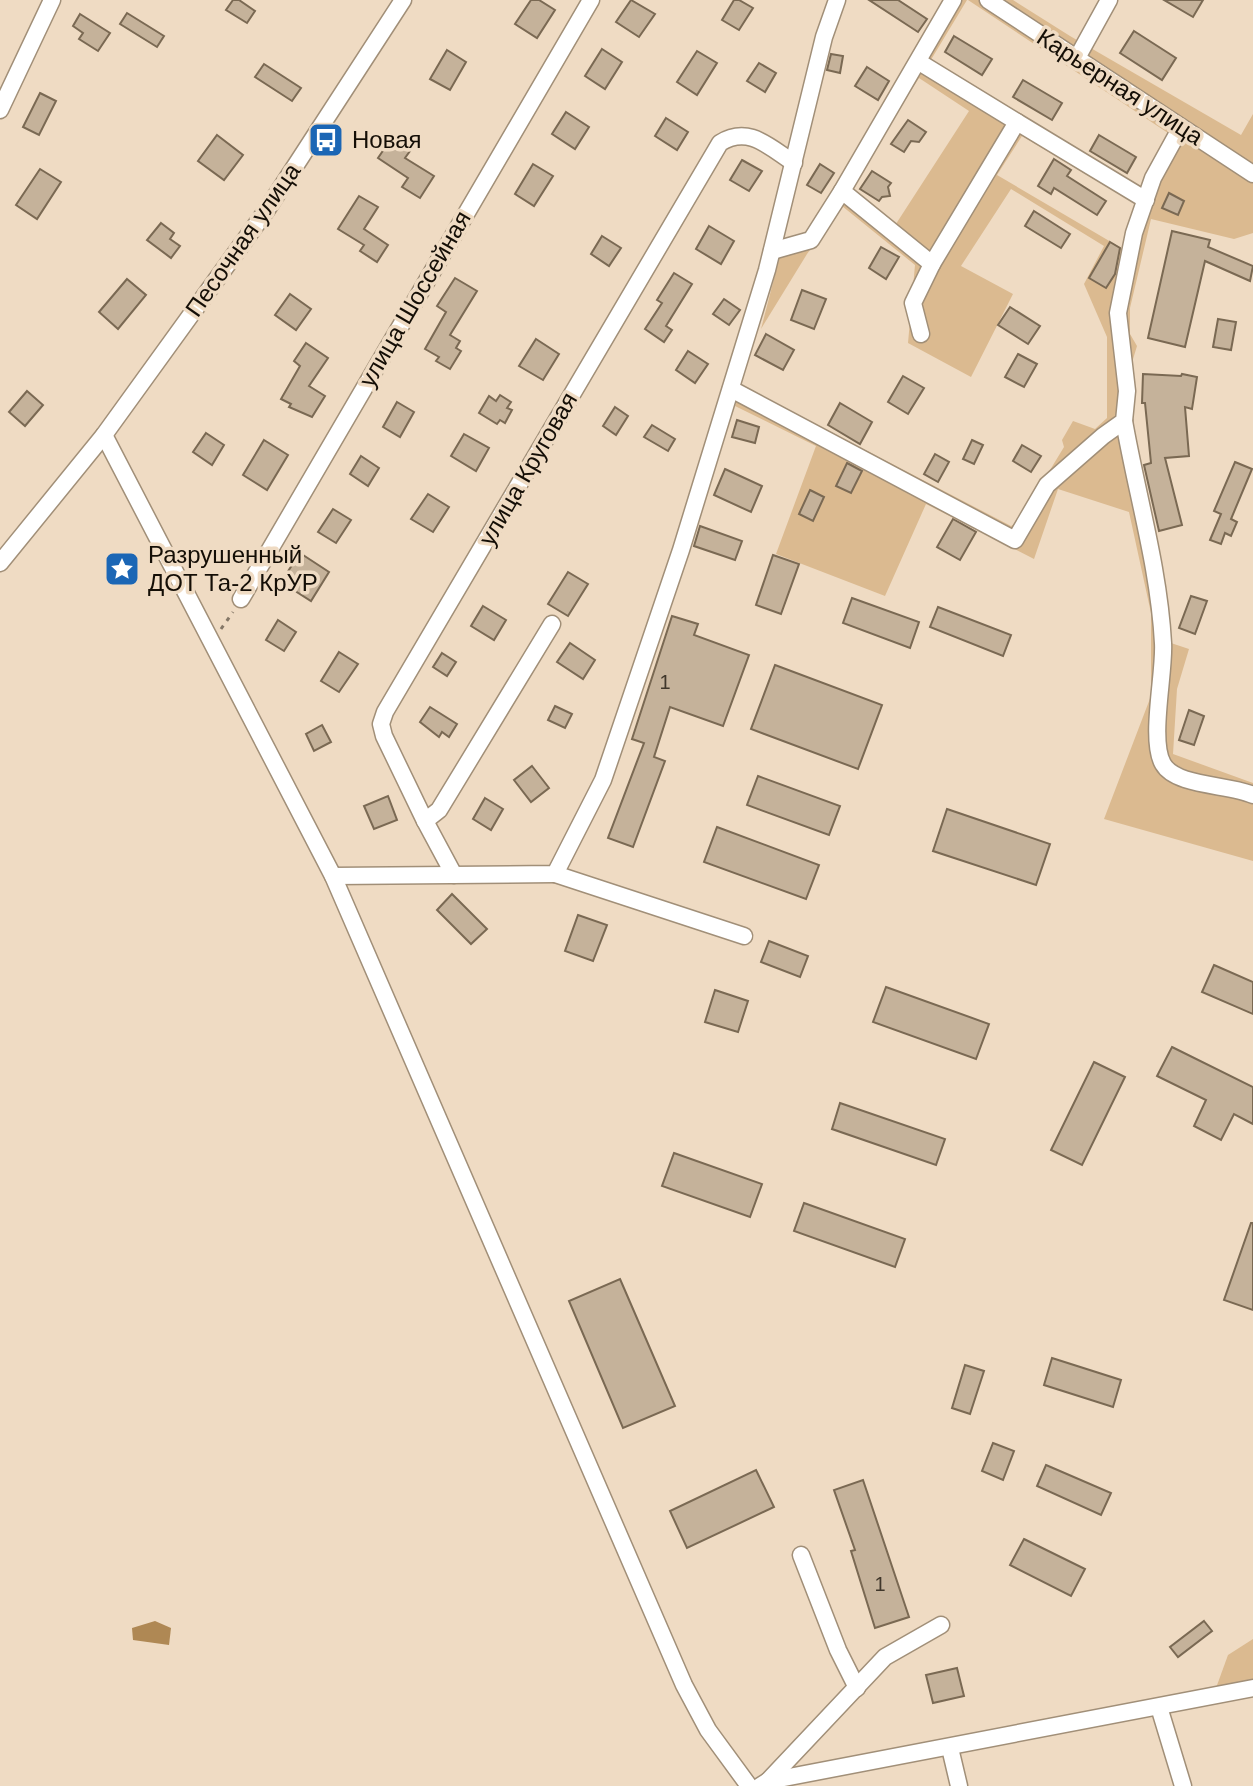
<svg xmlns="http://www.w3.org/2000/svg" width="1253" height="1786" viewBox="0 0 1253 1786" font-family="Helvetica,sans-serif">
<rect width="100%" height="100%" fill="#efdbc3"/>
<!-- green -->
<g fill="#dbba90" fill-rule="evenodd">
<path d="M950,0H967L929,63L1138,197L1168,133L968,0H1013L1070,36L1241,135L1253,114V233L1234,239L1151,219L1130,308V334L1137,346L1130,369L1135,487L1171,643L1189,649L1177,689L1173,754L1253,783V861L1104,819L1151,696V613L1129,512L1058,489L1034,559L926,504L885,596L776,554L816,446L735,406L741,385L1011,526L1019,521L1064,447L1062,440L1073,421L1095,429L1107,418V337L1084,284L1104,246L1011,189L961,266L1013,294L971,377L908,343L915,265L842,206L807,254L761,329L783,244L803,241ZM919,78L969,111L894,227L849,188ZM1022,136L1139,206L1123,249L997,175Z"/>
<path d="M1253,1639V1694L1216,1688L1228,1655Z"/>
</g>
<!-- water -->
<path fill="#af8854" d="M155,1621L171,1628L169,1645L133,1640L132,1628Z"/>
<!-- building -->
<g fill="#c5b29a" stroke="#7a6953" stroke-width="2">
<path d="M233,0H239L255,11L247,23L226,10Z"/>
<path d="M531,0H539L555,10L537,38L515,24Z"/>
<path d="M631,0L655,14L639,37L616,22Z"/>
<path d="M734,0H739L753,8L739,30L722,20Z"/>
<path d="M869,0H898L927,19L918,32Z"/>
<path d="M1164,0H1203L1193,17Z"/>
<path d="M127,13L164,36L157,47L120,24Z"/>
<path d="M80,14L110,33L98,51L79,39L83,33L73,26Z"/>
<path d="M1134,31L1176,58L1162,80L1120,53Z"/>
<path d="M954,36L992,59L982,75L945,52Z"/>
<path d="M602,49L622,62L605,89L585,76Z"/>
<path d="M447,50L466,62L450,90L430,79Z"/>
<path d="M697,51L717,63L697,95L677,82Z"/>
<path d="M831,54L843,56L840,73L827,70Z"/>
<path d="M759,63L776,73L765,92L747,81Z"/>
<path d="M264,64L301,88L292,101L255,77Z"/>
<path d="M867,67L889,81L878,100L855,86Z"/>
<path d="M1023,80L1062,103L1052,120L1013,97Z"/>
<path d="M40,93L56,101L39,135L23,127Z"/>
<path d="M566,112L589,127L575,149L552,134Z"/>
<path d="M666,118L688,132L677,150L655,136Z"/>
<path d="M908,120L926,132L919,142L911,141L904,152L891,144Z"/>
<path d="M217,135L243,155L224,180L198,161Z"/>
<path d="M1099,135L1136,157L1127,173L1090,151Z"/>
<path d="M391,139L410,151L405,158L434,176L420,198L402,187L408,178L378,158Z"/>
<path d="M1054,159L1071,170L1067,176L1106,201L1097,215L1054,188L1051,194L1038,186Z"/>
<path d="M742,160L762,171L749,191L730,180Z"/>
<path d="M533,164L553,176L534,206L515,194Z"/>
<path d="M820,164L834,173L821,193L807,185Z"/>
<path d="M40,169L61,182L37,219L16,205Z"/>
<path d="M872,171L891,183L888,187L890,196L882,197L879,201L860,189Z"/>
<path d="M1169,193L1184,201L1178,215L1162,208Z"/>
<path d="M359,196L378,207L364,229L388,245L377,262L360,251L364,245L338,229Z"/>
<path d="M1034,211L1070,234L1061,248L1025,226Z"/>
<path d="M161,223L174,233L170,239L180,246L171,258L147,240Z"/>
<path d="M709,226L734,241L721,264L696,249Z"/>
<path d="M1172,231L1210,240L1208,247L1253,266L1250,281L1205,261L1185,347L1148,338Z"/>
<path d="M602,236L621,248L609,266L591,254Z"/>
<path d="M1110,242L1120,248L1115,274L1106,288L1089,278Z"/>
<path d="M881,247L899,257L886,279L869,268Z"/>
<path d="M674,273L692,284L666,326L672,330L664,342L645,329L662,303L657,300Z"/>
<path d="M455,278L477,291L450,335L460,341L456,348L461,351L450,369L436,361L439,357L425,349L446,312L437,306Z"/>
<path d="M127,279L146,295L118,329L99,312Z"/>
<path d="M802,290L826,299L814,329L791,320Z"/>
<path d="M290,294L311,309L296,330L275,315Z"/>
<path d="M724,299L740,310L729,325L713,314Z"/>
<path d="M1010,307L1040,326L1028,344L998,325Z"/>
<path d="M1218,319L1236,322L1231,350L1213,347Z"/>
<path d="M766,334L794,350L783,370L755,355Z"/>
<path d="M536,339L559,354L543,380L519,366Z"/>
<path d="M306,343L328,358L309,386L325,396L312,417L289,407L291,404L281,399L300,366L294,361Z"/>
<path d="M688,351L708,364L695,383L676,370Z"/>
<path d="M1018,354L1037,364L1024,387L1005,377Z"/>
<path d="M1143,374L1181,376L1182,374L1197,377L1192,409L1185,407L1189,456L1165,458L1182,525L1159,531L1144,465L1151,463L1145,403H1142Z"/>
<path d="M903,376L924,388L908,414L888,402Z"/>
<path d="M27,391L43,405L25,426L9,412Z"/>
<path d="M500,395L511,402L507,408L512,410L505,423L500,420L497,424L479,413L489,396L496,401Z"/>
<path d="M397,402L414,412L400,437L383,427Z"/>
<path d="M840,403L872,422L860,444L828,425Z"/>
<path d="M615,407L628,416L616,435L603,426Z"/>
<path d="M737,420L759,427L755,443L732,437Z"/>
<path d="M652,425L675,439L668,451L644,437Z"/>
<path d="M206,433L224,445L212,465L193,452Z"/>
<path d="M464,434L489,448L476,471L451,456Z"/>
<path d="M264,440L288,455L267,490L243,475Z"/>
<path d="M972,440L983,445L974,464L963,459Z"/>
<path d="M1022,445L1041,456L1031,472L1013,461Z"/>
<path d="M935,454L949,462L938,482L924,474Z"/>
<path d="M361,456L379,468L368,486L350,474Z"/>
<path d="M1235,462L1252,469L1231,519L1237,522L1231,536L1225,533L1221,544L1210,540L1221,514L1214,511Z"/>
<path d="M847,463L862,471L851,493L836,486Z"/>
<path d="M725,469L762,486L751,512L714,495Z"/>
<path d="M810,490L824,497L813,521L799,514Z"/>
<path d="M428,494L449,507L433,532L411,519Z"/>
<path d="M333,509L351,520L336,543L318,532Z"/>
<path d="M953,519L976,532L960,560L937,547Z"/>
<path d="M700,526L742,541L735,560L694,546Z"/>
<path d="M300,553L329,572L311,601L281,582Z"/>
<path d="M773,555L799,564L781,614L756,605Z"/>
<path d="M568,572L588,584L568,616L548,604Z"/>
<path d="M1191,596L1207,601L1195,634L1179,628Z"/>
<path d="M852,598L919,622L910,648L843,623Z"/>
<path d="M483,606L506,620L494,640L471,626Z"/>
<path d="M938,607L1011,635L1003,656L930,627Z"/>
<path d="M672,616L698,624L694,635L749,655L723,726L670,707L654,757L665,761L633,847L608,838L644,743L632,739Z"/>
<path d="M278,620L296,632L284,651L266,640Z"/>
<path d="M570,643L595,660L583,679L557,662Z"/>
<path d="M339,652L358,664L339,692L321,681Z"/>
<path d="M442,653L456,662L447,676L433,667Z"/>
<path d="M775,665L882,705L858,769L751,729Z"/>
<path d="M555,706L572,714L565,728L548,720Z"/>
<path d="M430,707L457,724L449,737L442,732L439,737L420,722Z"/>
<path d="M1189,710L1204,716L1194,745L1179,740Z"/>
<path d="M322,725L331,742L314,751L306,734Z"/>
<path d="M532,766L549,788L531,802L514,780Z"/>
<path d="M758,776L840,806L829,835L747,805Z"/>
<path d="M388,796L397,820L374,829L364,806Z"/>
<path d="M485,798L503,809L491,830L473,819Z"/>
<path d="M947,809L1050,844L1036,885L933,851Z"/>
<path d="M717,827L819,865L806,899L704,862Z"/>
<path d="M452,894L487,929L471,944L437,910Z"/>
<path d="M578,915L607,925L593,961L565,951Z"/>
<path d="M769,941L808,956L800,977L761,962Z"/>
<path d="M1214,965L1253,982V1014L1202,992Z"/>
<path d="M886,987L989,1024L976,1059L873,1022Z"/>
<path d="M715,990L748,1001L738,1032L705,1022Z"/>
<path d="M1172,1047L1253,1087V1124L1234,1114L1221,1140L1194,1126L1206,1100L1157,1076Z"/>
<path d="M1094,1062L1125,1077L1082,1165L1051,1150Z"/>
<path d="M840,1103L945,1139L936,1165L832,1129Z"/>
<path d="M674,1153L762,1184L750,1217L662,1186Z"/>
<path d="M804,1203L905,1239L895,1267L794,1231Z"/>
<path d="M1251,1223H1253V1310L1224,1300Z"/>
<path d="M620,1279L675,1406L623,1428L569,1301Z"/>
<path d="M1052,1358L1121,1380L1113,1407L1044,1385Z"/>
<path d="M965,1365L984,1371L970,1414L952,1408Z"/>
<path d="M993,1443L1014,1451L1003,1480L982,1471Z"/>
<path d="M1046,1465L1111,1493L1101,1515L1037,1486Z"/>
<path d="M756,1470L774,1507L687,1548L670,1511Z"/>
<path d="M863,1480L909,1617L875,1628L851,1551L855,1550L834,1490Z"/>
<path d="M1024,1539L1085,1569L1071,1596L1010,1565Z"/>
<path d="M1204,1621L1212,1631L1178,1657L1170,1647Z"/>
<path d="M957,1668L964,1696L933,1703L926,1675Z"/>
</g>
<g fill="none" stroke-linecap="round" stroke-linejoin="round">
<defs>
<g id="minor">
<path d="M953,0L842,191L932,264L1017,122L1146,200"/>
<path d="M988,0L1253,174"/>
<path d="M1077,58L1109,0"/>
<path d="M919,62L1017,122"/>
<path d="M0,110L52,0"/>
<path d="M772,251L811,240L842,191"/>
<path d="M921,334L913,303L932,264"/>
<path d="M731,389L1015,540L1047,485L1103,436L1124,421L1127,391L1118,313L1134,233L1153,178L1181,127"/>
<path d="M1124,421C1137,495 1159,568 1163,643C1165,672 1149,740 1163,764C1176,787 1230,784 1253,795"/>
<path d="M104,435L333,876L684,1685L708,1730L749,1786"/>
<path d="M0,563L104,435L266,211L403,0"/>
<path d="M241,599L591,0"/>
<path d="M425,821L439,810L552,624"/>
<path d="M555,874L744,936"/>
<path d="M454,875L425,821L384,736L381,724L385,712L720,143C749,125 769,147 794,163"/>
<path d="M333,876L555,874L603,780L681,550L767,270L824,37L837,0"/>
<path d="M801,1555L838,1650L857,1688"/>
<path d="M1159,1707L1183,1786"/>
<path d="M950,1748L959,1786"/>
<path d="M768,1781L885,1657L941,1625"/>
<path d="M760,1786L768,1781L1253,1688"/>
</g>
</defs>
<!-- minor casing -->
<use href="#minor" stroke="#a18f78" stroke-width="19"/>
<!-- path -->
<path stroke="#847767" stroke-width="3" stroke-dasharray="4 6" stroke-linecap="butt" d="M221,629L233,612"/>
<!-- minor -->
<use href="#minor" stroke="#fff" stroke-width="16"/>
</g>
<!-- icons -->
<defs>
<symbol id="bus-square" viewBox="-11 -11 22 22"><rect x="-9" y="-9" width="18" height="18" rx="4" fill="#1b66b5" stroke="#efdbc3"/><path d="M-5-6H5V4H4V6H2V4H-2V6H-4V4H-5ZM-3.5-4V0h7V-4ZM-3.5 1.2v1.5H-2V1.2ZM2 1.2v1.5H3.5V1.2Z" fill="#fff"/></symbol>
<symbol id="sight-square" viewBox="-11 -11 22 22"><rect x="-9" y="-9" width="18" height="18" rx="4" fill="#1b66b5" stroke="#efdbc3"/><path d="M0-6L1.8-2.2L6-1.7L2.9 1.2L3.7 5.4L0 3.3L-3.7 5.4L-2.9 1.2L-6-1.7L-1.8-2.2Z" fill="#fff"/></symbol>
</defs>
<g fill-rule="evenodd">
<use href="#bus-square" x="306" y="120" width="40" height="40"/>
<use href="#sight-square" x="102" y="549" width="40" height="40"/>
</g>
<g text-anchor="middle" stroke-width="7" stroke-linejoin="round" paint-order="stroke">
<!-- number labels -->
<g font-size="20" fill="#40372b">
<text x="665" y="689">1</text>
<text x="880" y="1591">1</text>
</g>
<!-- street labels -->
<g font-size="24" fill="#140e06" stroke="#efdbc3">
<text transform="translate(1120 87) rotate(33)" y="8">Карьерная улица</text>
<text transform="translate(243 240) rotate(-55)" y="8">Песочная улица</text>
<text transform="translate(415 299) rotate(-60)" y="8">улица Шоссейная</text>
<text transform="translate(528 469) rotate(-60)" y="8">улица Круговая</text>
</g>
<!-- poi labels -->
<g font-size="24" fill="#140e06" stroke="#efdbc3" text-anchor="start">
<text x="352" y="148">Новая</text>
<text x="148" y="563">Разрушенный<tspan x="148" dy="28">ДОТ Та-2 КрУР</tspan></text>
</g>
</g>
</svg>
